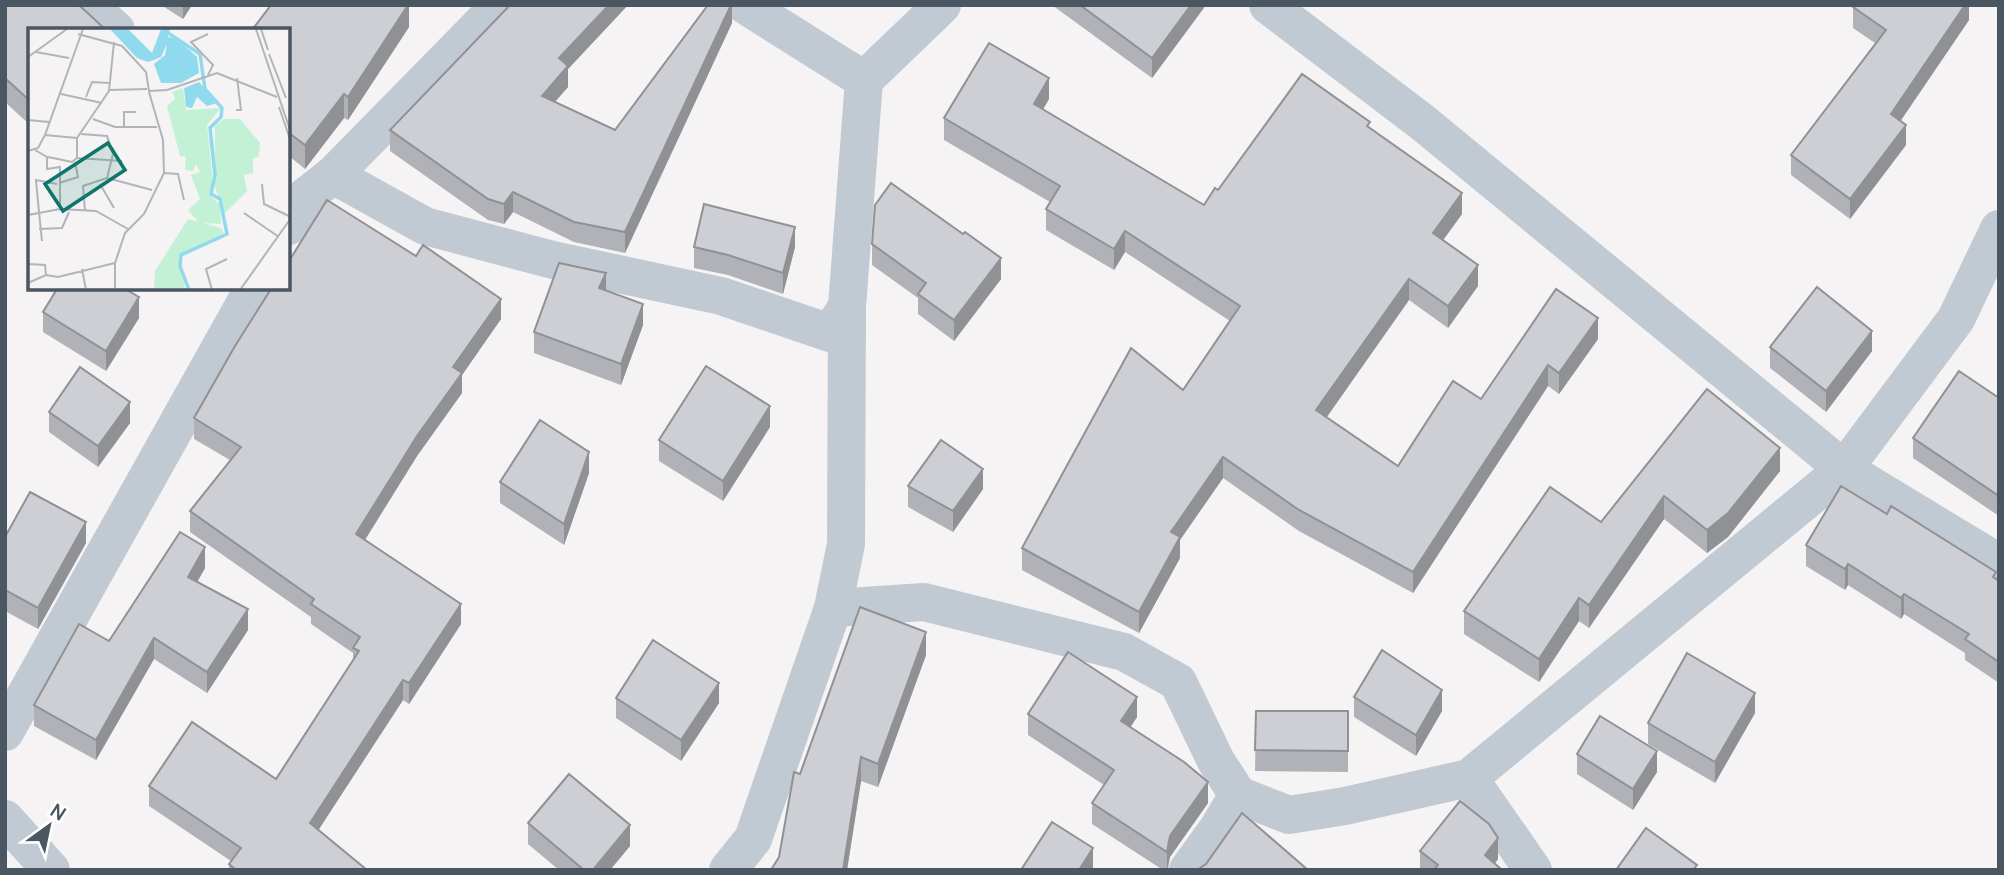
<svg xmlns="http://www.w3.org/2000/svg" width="2004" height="875" viewBox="0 0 2004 875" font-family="Manrope,sans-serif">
<rect width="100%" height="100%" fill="#f5f3f3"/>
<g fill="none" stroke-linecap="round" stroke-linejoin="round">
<!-- minor -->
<g stroke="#c1cad2" stroke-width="38">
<path d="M88,5L116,30"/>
<path d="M745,5L864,80"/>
<path d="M1268,5L1422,122L1844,469L1999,563"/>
<path d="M333,175L425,226L553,260L721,296L830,333L847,307L864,80L942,5"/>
<path d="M289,226L305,197L333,175L500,5"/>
<path d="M833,608L846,544L847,307"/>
<path d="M5,732L253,289"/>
<path d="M1469,778L1533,870"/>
<path d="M5,819L51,870"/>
<path d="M728,870L753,839L833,608L924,602L1124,652L1178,682L1216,761L1238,795L1289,815L1345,806L1469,778L1844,469L1956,319L1999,229"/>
<path d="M1188,870L1217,830L1238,795"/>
</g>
</g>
<!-- wall -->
<g fill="#b0b2b7">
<path d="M5,5L30,30V125L5,102Z"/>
<path d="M161,5H192L183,19Z"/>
<path d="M409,5V27L348,120L344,118L305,169L289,156V30Z"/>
<path d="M510,5H628L568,69V87L555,102L615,130L732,5V23L625,253L574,242L513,212L504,224L488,220L390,151V130Z"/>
<path d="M1052,5H1206L1152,78Z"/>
<path d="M1969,5V20L1900,121L1906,145L1850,219L1791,175V155L1875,43L1853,28V7Z"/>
<path d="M1049,99L1043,109L1204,205L1218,190L1370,128L1462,214L1443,240L1478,286L1448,328L1409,300L1327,417L1398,466L1481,399L1598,339L1559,394L1548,386L1413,593L1299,531L1223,478L1180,540V558L1139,633L1022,570V548L1183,390L1230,321L1125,252L1114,270L1046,230V209L1050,202L944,140V118Z"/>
<path d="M872,244L1001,279L954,341L918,314V298L872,265Z"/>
<path d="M694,247H795L783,294L728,275L694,268Z"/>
<path d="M43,312L139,318L106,371L43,332Z"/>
<path d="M501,319L462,375V393L417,456L365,540L461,624L409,704L403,700L318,830L367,870H229V864L231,861L149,806V786L276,779L353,660V653L311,624V617L190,532V511L230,460L194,439V418Z"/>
<path d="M643,325L621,385L534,353V332Z"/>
<path d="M1770,347L1872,351L1826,412L1770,368Z"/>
<path d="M1707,389L1780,471L1728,537L1707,553L1664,519L1589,628L1579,621L1539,682L1464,634V611L1601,522Z"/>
<path d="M1999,398V516L1913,458V438Z"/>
<path d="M49,412L130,423L98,467L49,432Z"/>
<path d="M770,427L723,501L659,461V440Z"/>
<path d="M589,473L564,545L500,503V482Z"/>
<path d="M908,486L983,489L953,532L908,507Z"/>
<path d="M5,537L86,543L38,629L5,611Z"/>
<path d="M1806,545L1996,579L1999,581V683L1965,660V653L1904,614L1901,619L1848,585L1845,590L1806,566Z"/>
<path d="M205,568L197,582L248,630L207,693L154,659L96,760L34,726V705L109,641Z"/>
<path d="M926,655L878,787L861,781L847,870H771L779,857L800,774Z"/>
<path d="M1354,697L1442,711L1416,756L1354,717Z"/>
<path d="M616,698L719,703L681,761L616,718Z"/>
<path d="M1256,711H1348V772L1255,771Z"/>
<path d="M1755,713L1715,783L1648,744V723Z"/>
<path d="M1028,714L1137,717L1130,727L1208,803L1170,857L1168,870H1163L1092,824V803L1104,785L1028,735Z"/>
<path d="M1577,754L1657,772L1633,810L1577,774Z"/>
<path d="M528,823L630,846L610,870H559L528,844Z"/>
<path d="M1420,851L1498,859L1495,863L1502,870H1420Z"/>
</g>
<!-- shaded-wall -->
<g fill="#909195">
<path d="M183,5H192L183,19Z"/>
<path d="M408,5H409V27L348,120V97Z"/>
<path d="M609,5H628L568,69V87L542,116V96L559,58Z"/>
<path d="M731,5H732V23L625,253V232Z"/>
<path d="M1191,5H1206L1152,78V58Z"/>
<path d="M1965,5H1969V20L1891,135V114Z"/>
<path d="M1049,78V99L1034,125V104Z"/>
<path d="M344,94V118L305,169V145Z"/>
<path d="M1906,125V145L1850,219V199Z"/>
<path d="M513,192V212L504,224V204Z"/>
<path d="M1462,193V214L1433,254V233Z"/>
<path d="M795,227V247L783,294V273Z"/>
<path d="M1125,231V252L1114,270V249Z"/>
<path d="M1001,258V279L954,341V320Z"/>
<path d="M1478,265V286L1448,328V306Z"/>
<path d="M606,273V294L599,288Z"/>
<path d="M1409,279V300L1316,432V410Z"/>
<path d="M139,297V318L106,371V351Z"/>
<path d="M501,299V319L462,375V393L417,456L356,554V534L453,367Z"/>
<path d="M643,304V325L621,385V364Z"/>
<path d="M1598,318V339L1559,394V373Z"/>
<path d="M1872,331V351L1826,412V391Z"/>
<path d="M1548,365V386L1413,593V572Z"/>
<path d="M130,402V423L98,467V446Z"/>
<path d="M770,406V427L723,501V481Z"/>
<path d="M1780,448V471L1728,537L1707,553V530Z"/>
<path d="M589,452V473L564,545V524Z"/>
<path d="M1223,457V478L1180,540V558L1139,633V612L1171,532Z"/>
<path d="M983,469V489L953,532V511Z"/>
<path d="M1664,496V519L1589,628V605Z"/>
<path d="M86,522V543L38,629V608Z"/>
<path d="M205,547V568L188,598V577Z"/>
<path d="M1848,564V585L1845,590V569Z"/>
<path d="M1904,594V614L1901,619V598Z"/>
<path d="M1579,598V621L1539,682V659Z"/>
<path d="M461,604V624L409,704V683Z"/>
<path d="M248,609V630L207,693V672Z"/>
<path d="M926,632V655L878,787V764Z"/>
<path d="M154,638V659L96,760V740Z"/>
<path d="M403,680V700L310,843V823Z"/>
<path d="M719,683V703L681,761V740Z"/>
<path d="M1442,690V711L1416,756V735Z"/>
<path d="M1755,693V713L1715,783V762Z"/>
<path d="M1137,697V717L1121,742V721Z"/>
<path d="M1657,751V772L1633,810V789Z"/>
<path d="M861,757V781L847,870H843Z"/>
<path d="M1208,782V803L1170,857L1167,870V852L1170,836Z"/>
<path d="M630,825V846L610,870H593Z"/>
<path d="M1498,838V859L1490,870L1485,855Z"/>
<path d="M1093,848V869L1079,870Z"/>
</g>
<!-- building -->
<g fill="#cdcfd5" stroke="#909195" stroke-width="2">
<path d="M5,5H79L106,30H30V101L5,78Z"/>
<path d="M271,5H408L348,97L344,94L305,145L289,133V30H252Z"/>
<path d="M510,5H609L559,58L568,66L542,96L615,130L708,5H731L625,232L574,222L513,192L504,204L488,199L390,130Z"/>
<path d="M1080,5H1191L1152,58Z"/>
<path d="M1854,5H1965L1891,114L1906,125L1850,199L1791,155L1886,30L1853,7Z"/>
<path d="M989,43L1049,78L1034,104L1204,205L1215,188L1218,190L1302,74L1370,122L1367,126L1462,193L1433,233L1478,265L1448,306L1409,279L1316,410L1398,466L1453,381L1481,399L1556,289L1598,318L1559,373L1548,365L1413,572L1299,510L1223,457L1171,532L1180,537L1139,612L1022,548L1131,348L1183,390L1240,306L1125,231L1114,249L1046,209L1060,186L944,118Z"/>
<path d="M891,183L963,234L965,232L1001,258L954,320L918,294L926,283L872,244L875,205Z"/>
<path d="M327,200L416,256L423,245L501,299L453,367L462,373L417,436L356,534L461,604L409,683L403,680L310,823L367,870H236L229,864L241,848L149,786L192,722L276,779L359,651L353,648L360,637L311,604L314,599L190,511L241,447L194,418L235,346L271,289H289V261Z"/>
<path d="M704,204L795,227L783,273L728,255L694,247Z"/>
<path d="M559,263L606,273L599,288L643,304L621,364L534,332Z"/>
<path d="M1817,287L1872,331L1826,391L1770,347Z"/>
<path d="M57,289H125L139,297L106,351L43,312Z"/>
<path d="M706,366L770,406L723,481L659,440Z"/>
<path d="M80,367L130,402L98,446L49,412Z"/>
<path d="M1959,371L1999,398V496L1913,438Z"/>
<path d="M1707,389L1780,448L1728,513L1707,530L1664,496L1589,605L1579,598L1539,659L1464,611L1550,487L1601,522Z"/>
<path d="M540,420L589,452L564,524L500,482Z"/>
<path d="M941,440L983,469L953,511L908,486Z"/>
<path d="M1841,486L1887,514L1891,506L1996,572L1993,577L1999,581V662L1965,639L1969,634L1904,594L1901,598L1848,564L1845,569L1806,545Z"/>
<path d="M30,492L86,522L38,608L5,590V537Z"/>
<path d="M180,532L205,547L188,577L248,609L207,672L154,638L96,740L34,705L79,624L109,641Z"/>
<path d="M860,607L926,632L878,764L861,757L843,870H771L779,857L794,772L800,774Z"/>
<path d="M653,640L719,683L681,740L616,698Z"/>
<path d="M1382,650L1442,690L1416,735L1354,697Z"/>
<path d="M1068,652L1137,697L1121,721L1184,762L1208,782L1170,836L1167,852L1092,803L1114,770L1028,714Z"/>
<path d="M1687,653L1755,693L1715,762L1648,723Z"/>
<path d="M1256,711H1348V751L1255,750Z"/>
<path d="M1600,716L1657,751L1633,789L1577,754Z"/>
<path d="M569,774L630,825L593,870H584L528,823Z"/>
<path d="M1460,801L1489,824L1498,838L1485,855L1502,870H1434L1438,865L1420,851Z"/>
<path d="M1242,813L1308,870H1197L1206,864Z"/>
<path d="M1052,822L1093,848L1079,870H1021Z"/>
<path d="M1646,828L1697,865L1693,870H1616Z"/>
</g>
<!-- overview -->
<g transform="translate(28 28)">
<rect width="262" height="262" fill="#f5f3f3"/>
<path d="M155,60L158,82L193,80L179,97L185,153L182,167L192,177L193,196L171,195L160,182L172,171L163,147L172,144L168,136L165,143L157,142L158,129L152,128L139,78L147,71L144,64ZM196,91H212L232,115L231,128L225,131V145L216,147L219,163L197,185L187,160V98ZM160,191L193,200L196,205L152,228L157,262H126L127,243Z" fill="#c3f1d5"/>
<path d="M82,1H100L124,25L133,1H142L140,9L149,11L169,29L171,45L153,55H133L126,36L137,27L139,16L133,29L120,34L109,30ZM171,54L189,75L179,78L169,69L164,80L158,79L156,60Z" fill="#90daee"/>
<path fill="none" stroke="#90daee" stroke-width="3.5" d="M89,1L125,30L139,1M140,5L172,26L177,61L194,80L193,89L182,100L187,147L183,166L192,171L199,206L153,227L152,238L161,262"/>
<path fill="none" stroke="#b1b4b9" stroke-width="2" d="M228,1L263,105M233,1L240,22M50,6L94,18L118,44L121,63L139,62L189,45L249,69M8,24L41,30M241,26L258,70M0,29L39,1M180,47L185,37L163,14L180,6M81,62L119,61M33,66L74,75M58,69L64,54L82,55M251,79L263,114M208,82H213L209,50M65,91L87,99H129M0,92L21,94M96,100V84H108M53,106L79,108L85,126L79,150L55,158L57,183M17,107L49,110M7,122L19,129V141L32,139V181M0,123L10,120L17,107L55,1M20,129L44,134L49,130L94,133M49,130V110L81,63L86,14M136,145L150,146L156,172M79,150L124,162M31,155L50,149L47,134M72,156L86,180M234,156L236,176L263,189M11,184L8,152L29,156M11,184L14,213M216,185L251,209M0,187L32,181L68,183L100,201M11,201L34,200L41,184M0,236L17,237L18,247M54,241L58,262M0,255L18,247L30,249L87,235M87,262V235L97,205L116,186L136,145L135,112L121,64M184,262L178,241L199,231M212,262L263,190"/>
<path fill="#0f766e" fill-opacity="0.15" stroke="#0f766e" stroke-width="3.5" d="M80,115L97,142L35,183L17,156Z"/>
<rect width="262" height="262" fill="none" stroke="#4a5661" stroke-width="3.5"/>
</g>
<!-- border -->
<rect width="2004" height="875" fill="none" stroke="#4a5661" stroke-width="14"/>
<!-- north arrow -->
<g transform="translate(49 826) rotate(33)" stroke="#ffffff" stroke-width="5" paint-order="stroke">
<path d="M0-5L12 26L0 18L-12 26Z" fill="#4a5661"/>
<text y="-10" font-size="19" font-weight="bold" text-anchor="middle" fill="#4a5661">N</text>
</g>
</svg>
